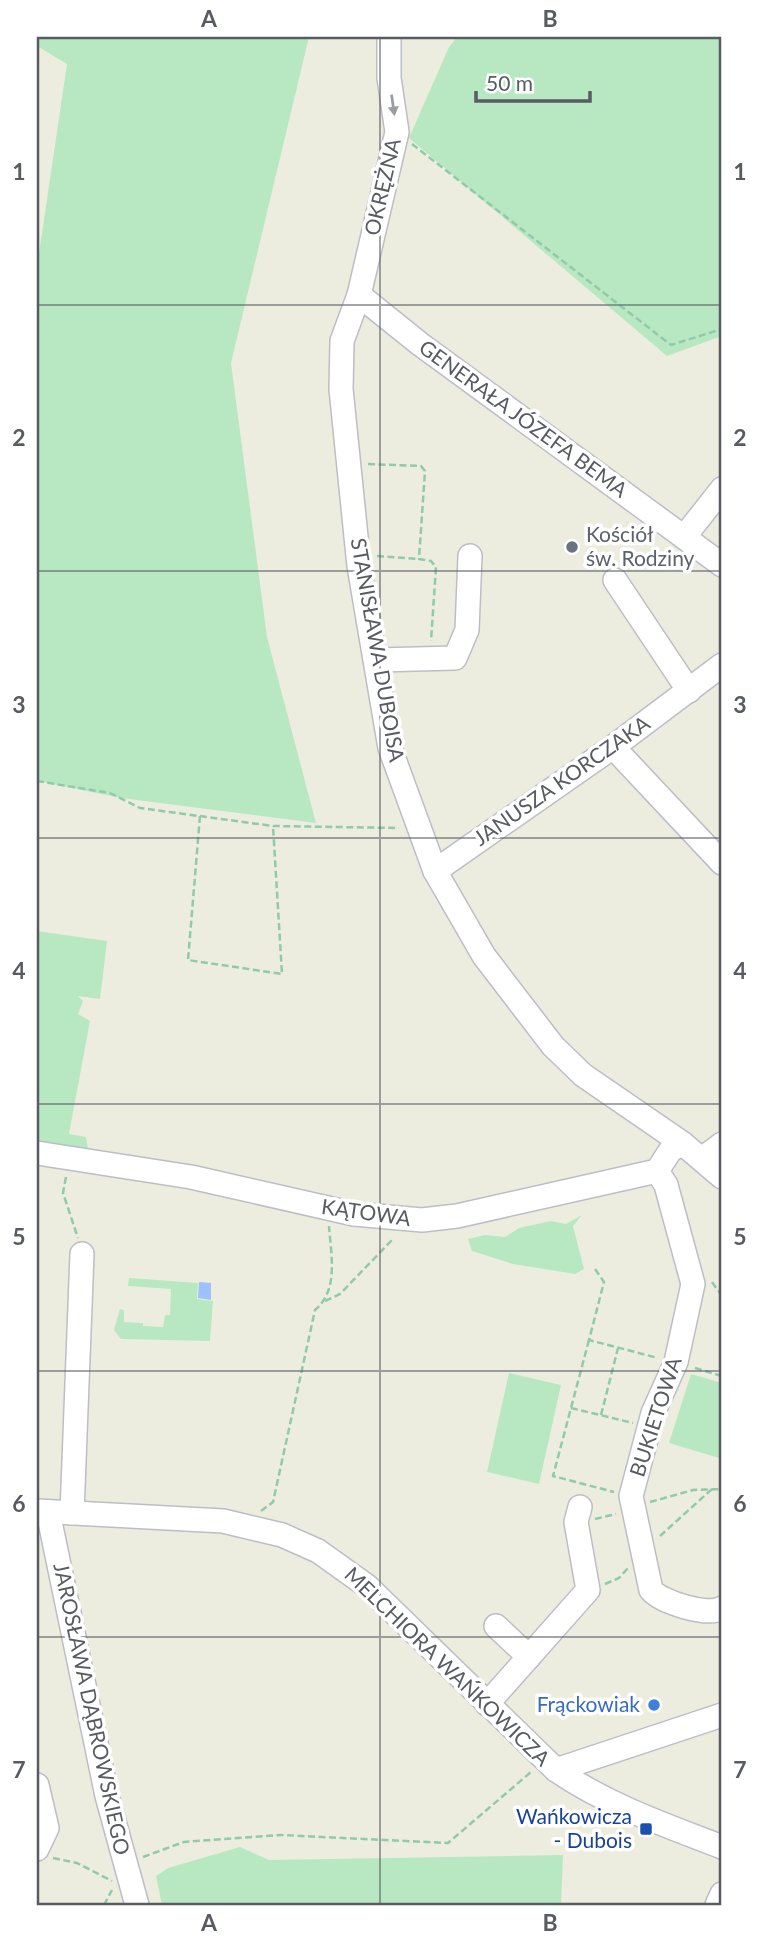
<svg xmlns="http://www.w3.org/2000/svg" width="759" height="1942" viewBox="0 0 759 1942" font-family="Lato,sans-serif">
<rect width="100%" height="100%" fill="#ededdf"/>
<!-- green -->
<g fill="#b8e8c1">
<path d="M37,37H309L231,363L267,637L316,823L121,798L37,781V267L67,64L37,46Z"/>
<path d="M457,37H722V336L667,356L409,138L449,47Z"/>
<path d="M37,931L107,941L100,999L78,996L83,1001L78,1014L90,1021L69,1134L86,1137L88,1148L95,1151L37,1143Z"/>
<path d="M582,1215L573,1226L584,1269L575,1274L513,1264L472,1251L468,1239L485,1235L505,1237L519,1228L551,1221L566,1224Z"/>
<path d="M129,1278L198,1283L197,1299L213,1301L210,1341L121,1339L114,1330L120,1309L124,1310V1322L143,1323V1326L163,1327L165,1315H170L171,1289L128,1286Z"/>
<path d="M509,1373L561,1385L539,1484L487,1472Z"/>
<path d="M691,1374L722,1383V1446L719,1458L669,1443Z"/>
<path d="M240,1847L269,1860L563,1855L561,1905H162L156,1876L168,1868Z"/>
</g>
<!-- water -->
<path fill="#9dc2ff" d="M199,1282L211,1283V1300L198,1298Z"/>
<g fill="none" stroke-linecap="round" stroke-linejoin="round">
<defs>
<g id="minor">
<path d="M389,37V78L397,132L359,295L342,341L341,389L359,566L390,748L435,871L484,956L553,1046L583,1075L682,1143L722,1177"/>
<path d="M359,295L420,344L722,565"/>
<path d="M684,537L722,489"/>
<path d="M615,580L689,691"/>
<path d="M377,660L455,658L467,630L470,556"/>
<path d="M613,747L722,863"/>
<path d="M435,871L613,747L722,665"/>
<path d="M37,1153L191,1177L354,1214L422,1220L457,1216L657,1171L670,1151L682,1143"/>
<path d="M703,1158L722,1144"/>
<path d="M657,1171L666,1185L693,1284L676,1362L653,1413L631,1496L651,1590C661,1602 708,1617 722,1608"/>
<path d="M37,1511L223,1521L282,1535L318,1551L367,1586L556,1770C607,1805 665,1825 722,1847"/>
<path d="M48,1512L107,1796L137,1905"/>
<path d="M72,1513L82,1254"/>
<path d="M496,1626L529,1657"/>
<path d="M487,1704L588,1590L576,1522L580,1507"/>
<path d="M556,1770L722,1715"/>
<path d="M37,1785L47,1828L37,1849"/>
<path d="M717,1905L722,1894"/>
</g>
</defs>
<!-- minor casing -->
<use href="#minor" stroke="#bcbec5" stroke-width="26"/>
<!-- path -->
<g stroke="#91c9ab" stroke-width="2.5" stroke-dasharray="7 3.5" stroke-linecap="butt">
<path d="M412,144L671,345L722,329"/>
<path d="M368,464L421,466L425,471L419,559L431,561L436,567L431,641"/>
<path d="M377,556L419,559"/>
<path d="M37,781L110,793L140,808L273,826L399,828"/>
<path d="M200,816L188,960L282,974L273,826"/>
<path d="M66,1177L63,1193L78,1238"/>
<path d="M595,1269L604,1282L589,1340L658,1358"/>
<path d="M712,1282L722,1296"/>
<path d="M325,1301L340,1294L392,1240"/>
<path d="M589,1340L553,1476L614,1492"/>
<path d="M695,1368L722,1376"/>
<path d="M571,1408L633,1423"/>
<path d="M601,1415L618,1348"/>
<path d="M650,1502L693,1490L722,1489"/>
<path d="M261,1511L273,1502L315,1310C339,1290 331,1255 329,1226"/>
<path d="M595,1519L616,1514"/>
<path d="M660,1536L712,1489"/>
<path d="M605,1584L619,1578L628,1568"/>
<path d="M143,1857L184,1842L281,1835L448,1843L531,1772"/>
<path d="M53,1858L77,1863L112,1881"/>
<path d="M104,1905L112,1890"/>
</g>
<!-- minor -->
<use href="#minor" stroke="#fff" stroke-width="23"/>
</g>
<!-- one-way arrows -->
<defs><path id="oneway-solid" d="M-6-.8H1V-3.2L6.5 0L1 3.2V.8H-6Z" transform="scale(1.75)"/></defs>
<use fill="#9b9da1" href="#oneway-solid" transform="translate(393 105) rotate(82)"/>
<!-- grid -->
<path fill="none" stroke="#585b62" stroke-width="2" stroke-opacity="0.55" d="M380,37V1905M37,305H722M37,571H722M37,838H722M37,1104H722M37,1371H722M37,1637H722"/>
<!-- markers -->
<circle fill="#6b7280" stroke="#fff" stroke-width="2.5" cx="572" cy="547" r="7"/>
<circle fill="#3f7fe0" stroke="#fff" stroke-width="2.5" cx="654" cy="1705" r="7"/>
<rect fill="#1a4fb4" stroke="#fff" stroke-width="2.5" x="639" y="1822" width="14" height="14" rx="3.5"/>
<g text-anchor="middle" stroke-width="7" stroke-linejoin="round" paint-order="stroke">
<!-- street labels -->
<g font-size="21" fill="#585b62" stroke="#fff">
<text transform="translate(383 187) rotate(-77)" y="7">OKRĘŻNA</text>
<text transform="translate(523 419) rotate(36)" y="7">GENERAŁA JÓZEFA BEMA</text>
<text transform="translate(377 650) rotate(80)" y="7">STANISŁAWA DUBOISA</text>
<text transform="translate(562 781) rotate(-35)" y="7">JANUSZA KORCZAKA</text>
<text transform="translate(366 1213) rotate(8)" y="7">KĄTOWA</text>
<text transform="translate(656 1417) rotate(-72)" y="7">BUKIETOWA</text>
<text transform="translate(447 1667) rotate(44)" y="7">MELCHIORA WAŃKOWICZA</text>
<text transform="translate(91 1709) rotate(78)" y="7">JAROSŁAWA DĄBROWSKIEGO</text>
</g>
<!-- worship labels -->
<g font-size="21" fill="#5b616d" stroke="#fff" text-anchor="start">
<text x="586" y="542">Kościół<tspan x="586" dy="24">św. Rodziny</tspan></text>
</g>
<!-- shop labels -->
<g font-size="21" fill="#366cbe" stroke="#fff" text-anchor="end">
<text x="640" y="1712">Frąckowiak</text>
</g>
<!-- transit labels -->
<g font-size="21" fill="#164399" stroke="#fff" text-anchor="end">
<text x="632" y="1824">Wańkowicza<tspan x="632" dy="24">- Dubois</tspan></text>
</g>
</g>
<!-- border -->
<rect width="759" height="1942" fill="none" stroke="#ffffff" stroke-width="77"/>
<!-- scale -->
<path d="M476 91v10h114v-10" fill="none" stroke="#585b62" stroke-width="3.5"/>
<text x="486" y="91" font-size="21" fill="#585b62" stroke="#ffffff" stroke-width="5" paint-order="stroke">50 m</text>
<rect x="38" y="38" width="682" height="1866" fill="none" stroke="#585b62" stroke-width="2.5"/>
<g font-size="23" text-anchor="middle" font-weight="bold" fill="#585b62">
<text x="209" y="27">A</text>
<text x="550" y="27">B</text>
<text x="19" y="180">1</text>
<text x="740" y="180">1</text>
<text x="19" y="446">2</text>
<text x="740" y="446">2</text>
<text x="19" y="713">3</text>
<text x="740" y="713">3</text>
<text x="19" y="979">4</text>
<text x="740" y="979">4</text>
<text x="19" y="1245">5</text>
<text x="740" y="1245">5</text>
<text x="19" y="1512">6</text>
<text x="740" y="1512">6</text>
<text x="19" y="1778">7</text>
<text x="740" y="1778">7</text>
<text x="209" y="1931">A</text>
<text x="550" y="1931">B</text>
</g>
</svg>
